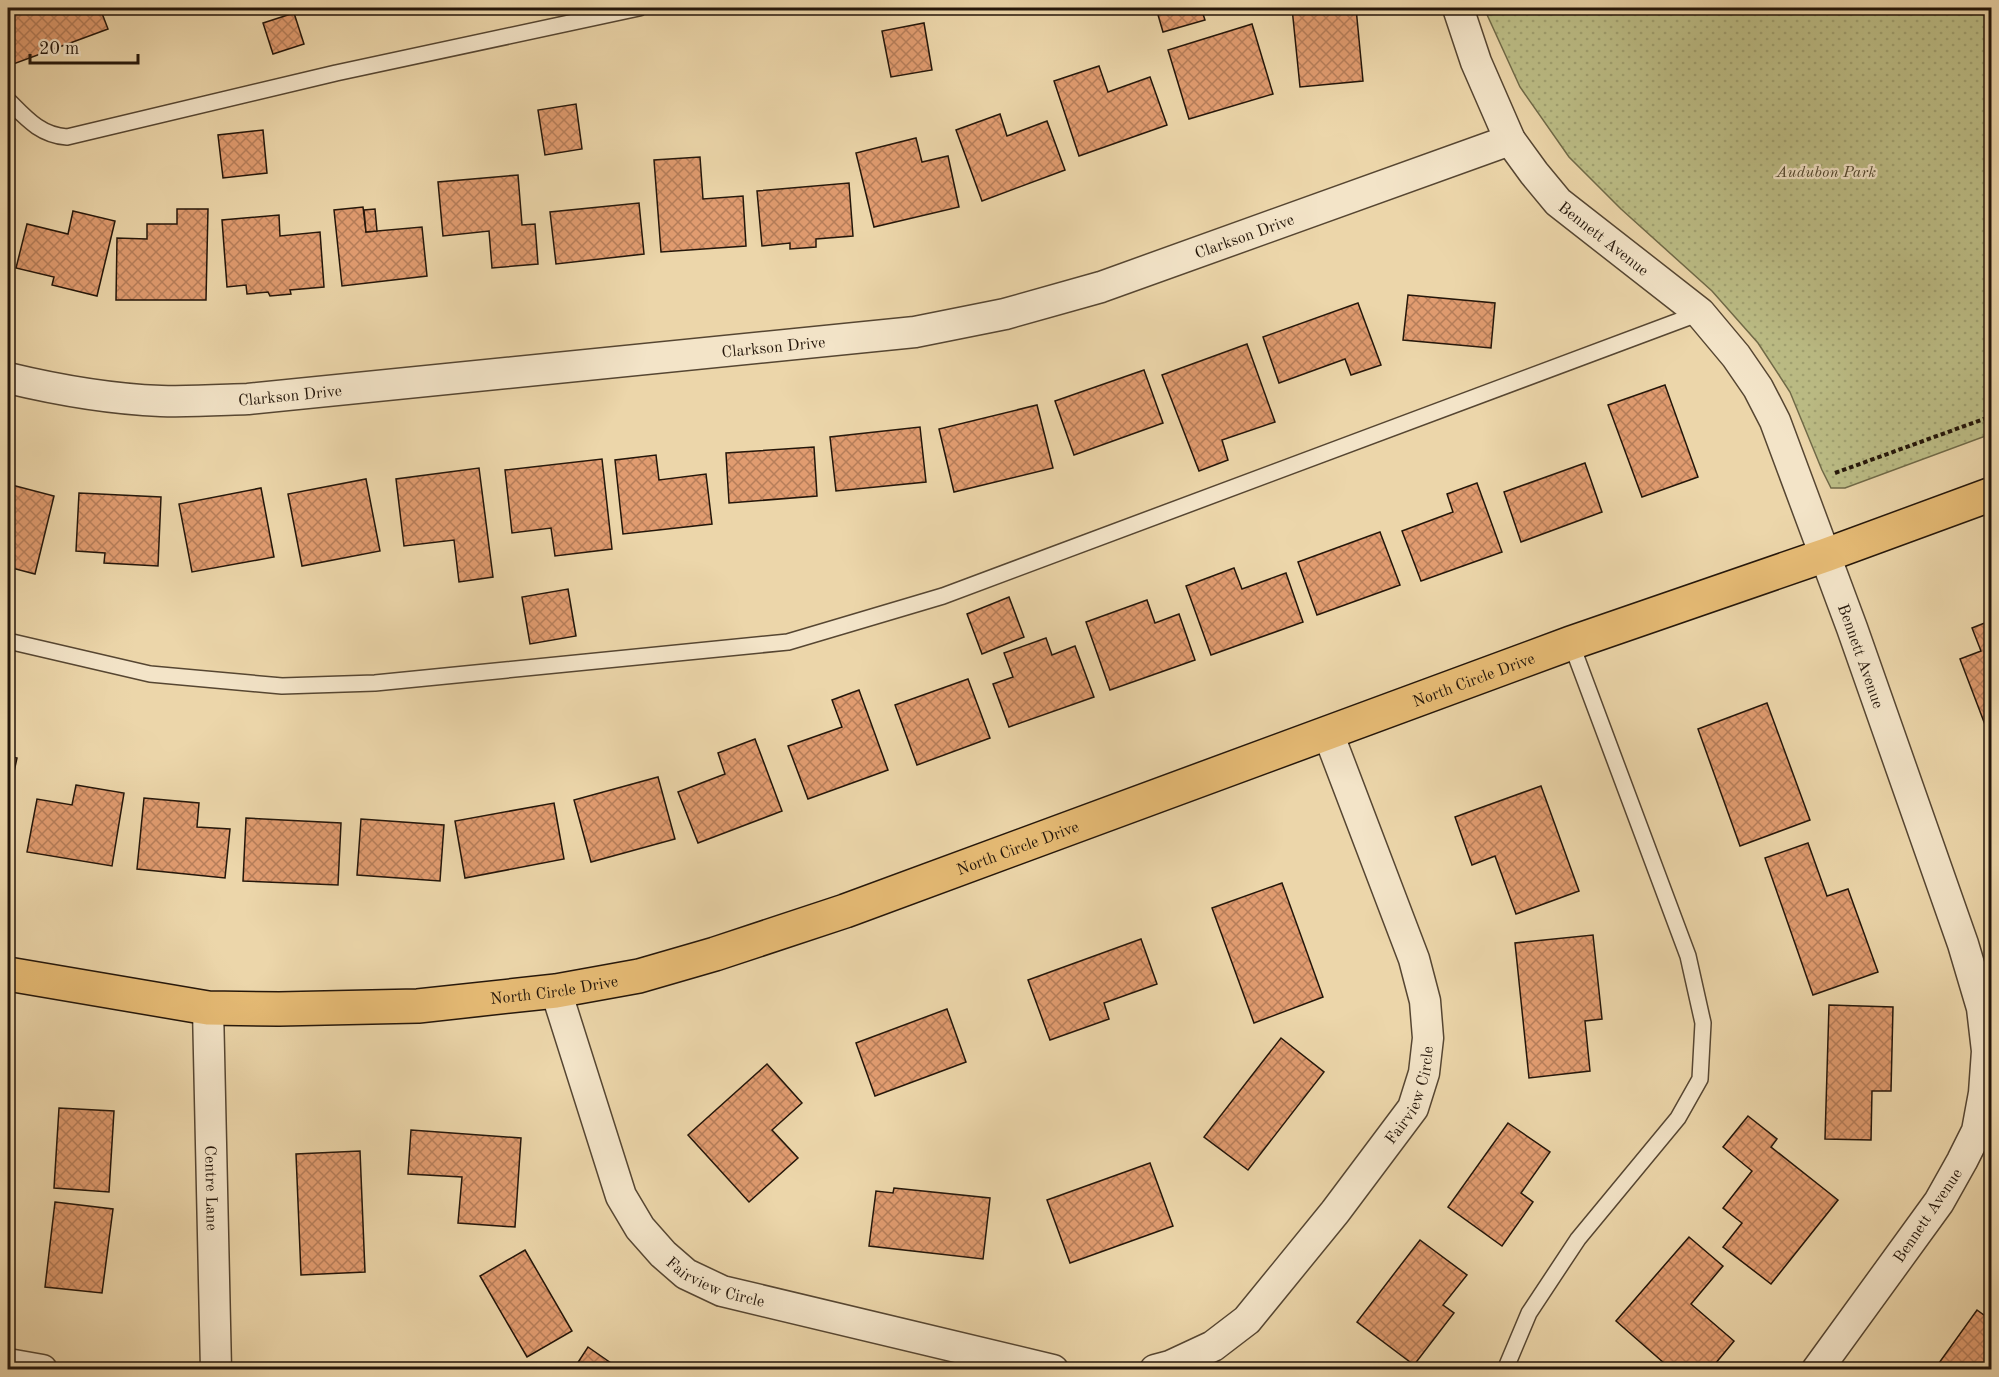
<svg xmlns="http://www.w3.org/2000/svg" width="1999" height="1377" viewBox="0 0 1999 1377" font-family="'Old Standard TT',serif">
<defs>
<pattern id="grass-dots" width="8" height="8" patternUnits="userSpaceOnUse" patternTransform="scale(1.5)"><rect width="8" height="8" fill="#bcbd86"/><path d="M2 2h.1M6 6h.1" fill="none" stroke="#a1a272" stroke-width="1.8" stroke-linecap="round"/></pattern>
<pattern id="building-cross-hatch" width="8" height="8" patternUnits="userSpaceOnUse" patternTransform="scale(1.5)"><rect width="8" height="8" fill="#e19c70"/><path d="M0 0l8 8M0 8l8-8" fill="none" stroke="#b67e5a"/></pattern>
</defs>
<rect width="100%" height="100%" fill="#ecd6aa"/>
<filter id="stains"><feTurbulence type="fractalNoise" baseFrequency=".00333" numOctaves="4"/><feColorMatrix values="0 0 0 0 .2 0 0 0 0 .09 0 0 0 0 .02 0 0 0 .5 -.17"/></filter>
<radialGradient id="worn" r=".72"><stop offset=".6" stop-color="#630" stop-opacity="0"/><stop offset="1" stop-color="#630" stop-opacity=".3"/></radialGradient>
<!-- grass -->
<path fill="url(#grass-dots)" stroke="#706a48" stroke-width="1.5" d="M1484,8H1991V434L1845,488H1831L1822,470L1790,392L1758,343L1712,291L1621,209L1569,157L1520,87Z"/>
<!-- building -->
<g fill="url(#building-cross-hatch)" stroke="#24160a" stroke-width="1.5">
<path d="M23,8H100L108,29L8,66V13Z"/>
<path d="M1156,8H1201L1205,20L1163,32Z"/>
<path d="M1292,8H1356L1363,81L1300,87Z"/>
<path d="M294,13L304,44L273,54L263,23Z"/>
<path d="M924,23L932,70L891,77L882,31Z"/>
<path d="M1252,24L1273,94L1189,119L1168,50Z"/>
<path d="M1099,66L1108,92L1150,77L1167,125L1079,156L1054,81Z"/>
<path d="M576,104L582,149L545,155L538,110Z"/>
<path d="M1000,114L1007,136L1047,121L1065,170L982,201L956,130Z"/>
<path d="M263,130L267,173L223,178L218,135Z"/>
<path d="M916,138L922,162L948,156L959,207L874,227L856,153Z"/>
<path d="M700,157L703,199L743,196L746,246L661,252L654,160Z"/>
<path d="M518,175L522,225L535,224L538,264L492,268L489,231L443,236L438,182Z"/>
<path d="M849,183L853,236L816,239V247L790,249V243L762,246L757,191Z"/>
<path d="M639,203L644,254L556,264L550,212Z"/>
<path d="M363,207L366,232L422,227L427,276L342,286L334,210Z"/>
<path d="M177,209H208L206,300H116L117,238L147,239V224H177Z"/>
<path d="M375,209L377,231L366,232L364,210Z"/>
<path d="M73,211L115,221L97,296L52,285L54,277L16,268L27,224L68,234Z"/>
<path d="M279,215L280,236L320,232L324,287L290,290L291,294L270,296L268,292L247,294L246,285L227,287L222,220Z"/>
<path d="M1408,295L1495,303L1491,348L1403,340Z"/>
<path d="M1358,303L1381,365L1351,375L1345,359L1279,383L1263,337Z"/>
<path d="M1247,344L1275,422L1222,440L1228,460L1199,471L1162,375Z"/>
<path d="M1144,370L1163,423L1074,455L1055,401Z"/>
<path d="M1665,385L1698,477L1642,497L1608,405Z"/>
<path d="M1037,405L1053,468L954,492L939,429Z"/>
<path d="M920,427L926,482L836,491L830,437Z"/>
<path d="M814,447L817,496L729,503L726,453Z"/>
<path d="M656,455L659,480L706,474L712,524L623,534L615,460Z"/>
<path d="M602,459L612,549L555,556L551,528L512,533L505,470Z"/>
<path d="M1585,463L1602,512L1521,542L1504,492Z"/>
<path d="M479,468L493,577L459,582L454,540L404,546L396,479Z"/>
<path d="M366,479L380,551L302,566L288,494Z"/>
<path d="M1477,483L1502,552L1421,581L1402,531L1453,512L1447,494Z"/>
<path d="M8,484L54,496L35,574L8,567Z"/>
<path d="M261,488L274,557L192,572L179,504Z"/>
<path d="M79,493L161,497L158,566L104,563L105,553L76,551Z"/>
<path d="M1380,532L1400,585L1317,615L1298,562Z"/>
<path d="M1234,568L1242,589L1286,573L1303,622L1211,655L1186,586Z"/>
<path d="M568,589L576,636L530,644L522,597Z"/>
<path d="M1009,597L1024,637L982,654L967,614Z"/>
<path d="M1147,600L1155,623L1179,614L1195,660L1110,690L1086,622Z"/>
<path d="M1992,620V743L1960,659L1981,651L1972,628Z"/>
<path d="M1046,638L1052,655L1075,646L1094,697L1009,727L993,684L1013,677L1004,653Z"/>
<path d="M968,679L990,738L917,765L895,705Z"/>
<path d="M859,690L888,770L808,799L788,746L842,727L832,700Z"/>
<path d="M1767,703L1810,820L1740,846L1698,729Z"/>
<path d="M755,739L782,811L698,843L678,792L725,774L718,753Z"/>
<path d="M8,756L17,758L8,799Z"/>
<path d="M658,777L675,839L591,862L574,800Z"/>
<path d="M76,785L124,793L112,866L27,852L37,799L72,805Z"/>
<path d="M1541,786L1579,891L1516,914L1495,856L1472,865L1455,817Z"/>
<path d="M144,798L199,803L197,827L230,829L225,878L137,869Z"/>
<path d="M554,803L564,859L465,878L455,821Z"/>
<path d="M246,818L341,823L338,885L243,881Z"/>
<path d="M361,819L444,825L440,881L357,875Z"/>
<path d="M1808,843L1827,896L1848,889L1878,972L1813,995L1765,858Z"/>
<path d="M1282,883L1323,997L1254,1023L1212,908Z"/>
<path d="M1593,935L1602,1019L1585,1021L1590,1071L1529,1078L1515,943Z"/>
<path d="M1141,939L1157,984L1104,1003L1109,1019L1050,1040L1028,980Z"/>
<path d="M1829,1005L1893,1007L1891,1091H1872L1871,1140L1825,1139Z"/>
<path d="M947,1009L966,1062L875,1096L856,1043Z"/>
<path d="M1281,1038L1324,1072L1248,1170L1204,1137Z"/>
<path d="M767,1064L802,1103L772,1130L798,1158L749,1202L688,1135Z"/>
<path d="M59,1108L114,1111L109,1192L54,1188Z"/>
<path d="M1748,1116L1777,1139L1771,1147L1838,1200L1771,1284L1723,1247L1742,1223L1723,1208L1752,1171L1723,1147Z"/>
<path d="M1508,1123L1550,1152L1521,1193L1533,1202L1502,1246L1448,1207Z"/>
<path d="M411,1130L521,1138L515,1227L458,1223L462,1177L408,1174Z"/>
<path d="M360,1151L365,1272L301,1275L296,1154Z"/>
<path d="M1150,1163L1173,1226L1070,1263L1047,1200Z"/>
<path d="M894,1188L990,1198L983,1259L869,1246L876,1191L893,1193Z"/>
<path d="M55,1202L113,1209L102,1293L45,1287Z"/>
<path d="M1689,1237L1723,1266L1691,1304L1734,1341L1710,1370H1672L1616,1321Z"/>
<path d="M1420,1240L1467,1275L1443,1305L1454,1313L1414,1365L1357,1322Z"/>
<path d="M525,1250L572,1331L527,1357L480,1276Z"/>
<path d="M1977,1310L1992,1321V1370H1934Z"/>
<path d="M588,1347L621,1370H573Z"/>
</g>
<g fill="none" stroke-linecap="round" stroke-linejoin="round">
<defs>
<g id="lane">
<path d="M8,100C26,118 40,135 67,137L336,73L639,8"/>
<path d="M8,641L150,674L282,686L375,683L788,642L943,596L1700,313"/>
<path d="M1505,1370L1529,1313L1578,1239L1678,1118L1700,1079L1703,1023L1688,956L1571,643"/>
</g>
<g id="street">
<path id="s1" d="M1458,8L1476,62L1510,140L1534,173L1558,202L1700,313L1736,356L1758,388L1775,421L1852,628L1963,944L1982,1008L1987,1051L1984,1093L1977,1131L1962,1161L1939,1202L1817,1370"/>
<path id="s2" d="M8,378C58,390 109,399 161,401C190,402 220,400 248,399L915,332L1005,314L1101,287L1510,140"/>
<path id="s3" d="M556,991L621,1196L640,1228L663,1254L686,1274L722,1291L1053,1370"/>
<path id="s4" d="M208,1008L216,1370"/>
<path d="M8,1364L42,1370"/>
<path id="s5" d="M1155,1370L1170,1366L1213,1346L1247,1320L1335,1212L1413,1108L1424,1073L1428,1038L1425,1001L1414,959L1328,733"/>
</g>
<g id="primary">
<path id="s6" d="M8,974L208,1008L279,1009L418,1006L556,991L639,976L715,954L845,911L1571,643L1826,555L1992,494"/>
</g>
</defs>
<!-- lane casing -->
<use href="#lane" stroke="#564632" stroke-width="18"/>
<!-- street casing -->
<use href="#street" stroke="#564632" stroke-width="33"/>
<!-- primary casing -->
<use href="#primary" stroke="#24160a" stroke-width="36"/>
<!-- path -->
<path stroke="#24160a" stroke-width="4" stroke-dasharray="4.5 3" stroke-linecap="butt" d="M1835,473L1992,416"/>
<!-- lane -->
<use href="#lane" stroke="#f3e4c8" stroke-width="15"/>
<!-- street -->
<use href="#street" stroke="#f3e4c8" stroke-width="30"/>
<!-- primary -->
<use href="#primary" stroke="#e6bb75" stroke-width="33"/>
</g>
<g text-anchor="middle" stroke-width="4.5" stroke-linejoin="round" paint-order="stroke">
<!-- park labels -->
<g font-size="16" font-style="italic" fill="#52482f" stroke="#f3e4c8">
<text x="1826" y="177">Audubon Park</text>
</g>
<!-- street labels -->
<g font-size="16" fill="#24160a" stroke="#f3e4c8">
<text dy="6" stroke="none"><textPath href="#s2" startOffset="1256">Clarkson Drive</textPath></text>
<text dy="6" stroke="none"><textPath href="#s1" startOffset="279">Bennett Avenue</textPath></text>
<text dy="6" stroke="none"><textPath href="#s2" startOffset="770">Clarkson Drive</textPath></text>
<text dy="6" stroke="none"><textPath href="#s2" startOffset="284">Clarkson Drive</textPath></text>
<text dy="6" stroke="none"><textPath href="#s1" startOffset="783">Bennett Avenue</textPath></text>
<text dy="6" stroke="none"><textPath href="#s6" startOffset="1522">North Circle Drive</textPath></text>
<text dy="6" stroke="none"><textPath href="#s6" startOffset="1036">North Circle Drive</textPath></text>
<text dy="6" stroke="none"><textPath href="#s6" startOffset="550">North Circle Drive</textPath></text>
<text dy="6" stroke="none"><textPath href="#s5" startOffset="386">Fairview Circle</textPath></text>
<text dy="6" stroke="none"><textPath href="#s4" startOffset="180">Centre Lane</textPath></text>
<text transform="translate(1927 1215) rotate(-56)" y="6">Bennett Avenue</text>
<text dy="6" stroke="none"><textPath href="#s3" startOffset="348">Fairview Circle</textPath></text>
</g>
</g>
<!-- margin -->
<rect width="1999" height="1377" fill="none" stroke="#ecd6aa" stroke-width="30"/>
<rect x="9" y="9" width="1981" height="1359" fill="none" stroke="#24160a" stroke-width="3"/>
<rect x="15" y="15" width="1969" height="1347" fill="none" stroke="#24160a" stroke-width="1.5"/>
<!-- scale -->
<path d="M30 54v9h108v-9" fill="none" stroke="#24160a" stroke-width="3"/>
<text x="39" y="54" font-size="18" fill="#24160a" stroke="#f3e4c8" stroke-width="4.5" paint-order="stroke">20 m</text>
<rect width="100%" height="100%" filter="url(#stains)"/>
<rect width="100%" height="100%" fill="url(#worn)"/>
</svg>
